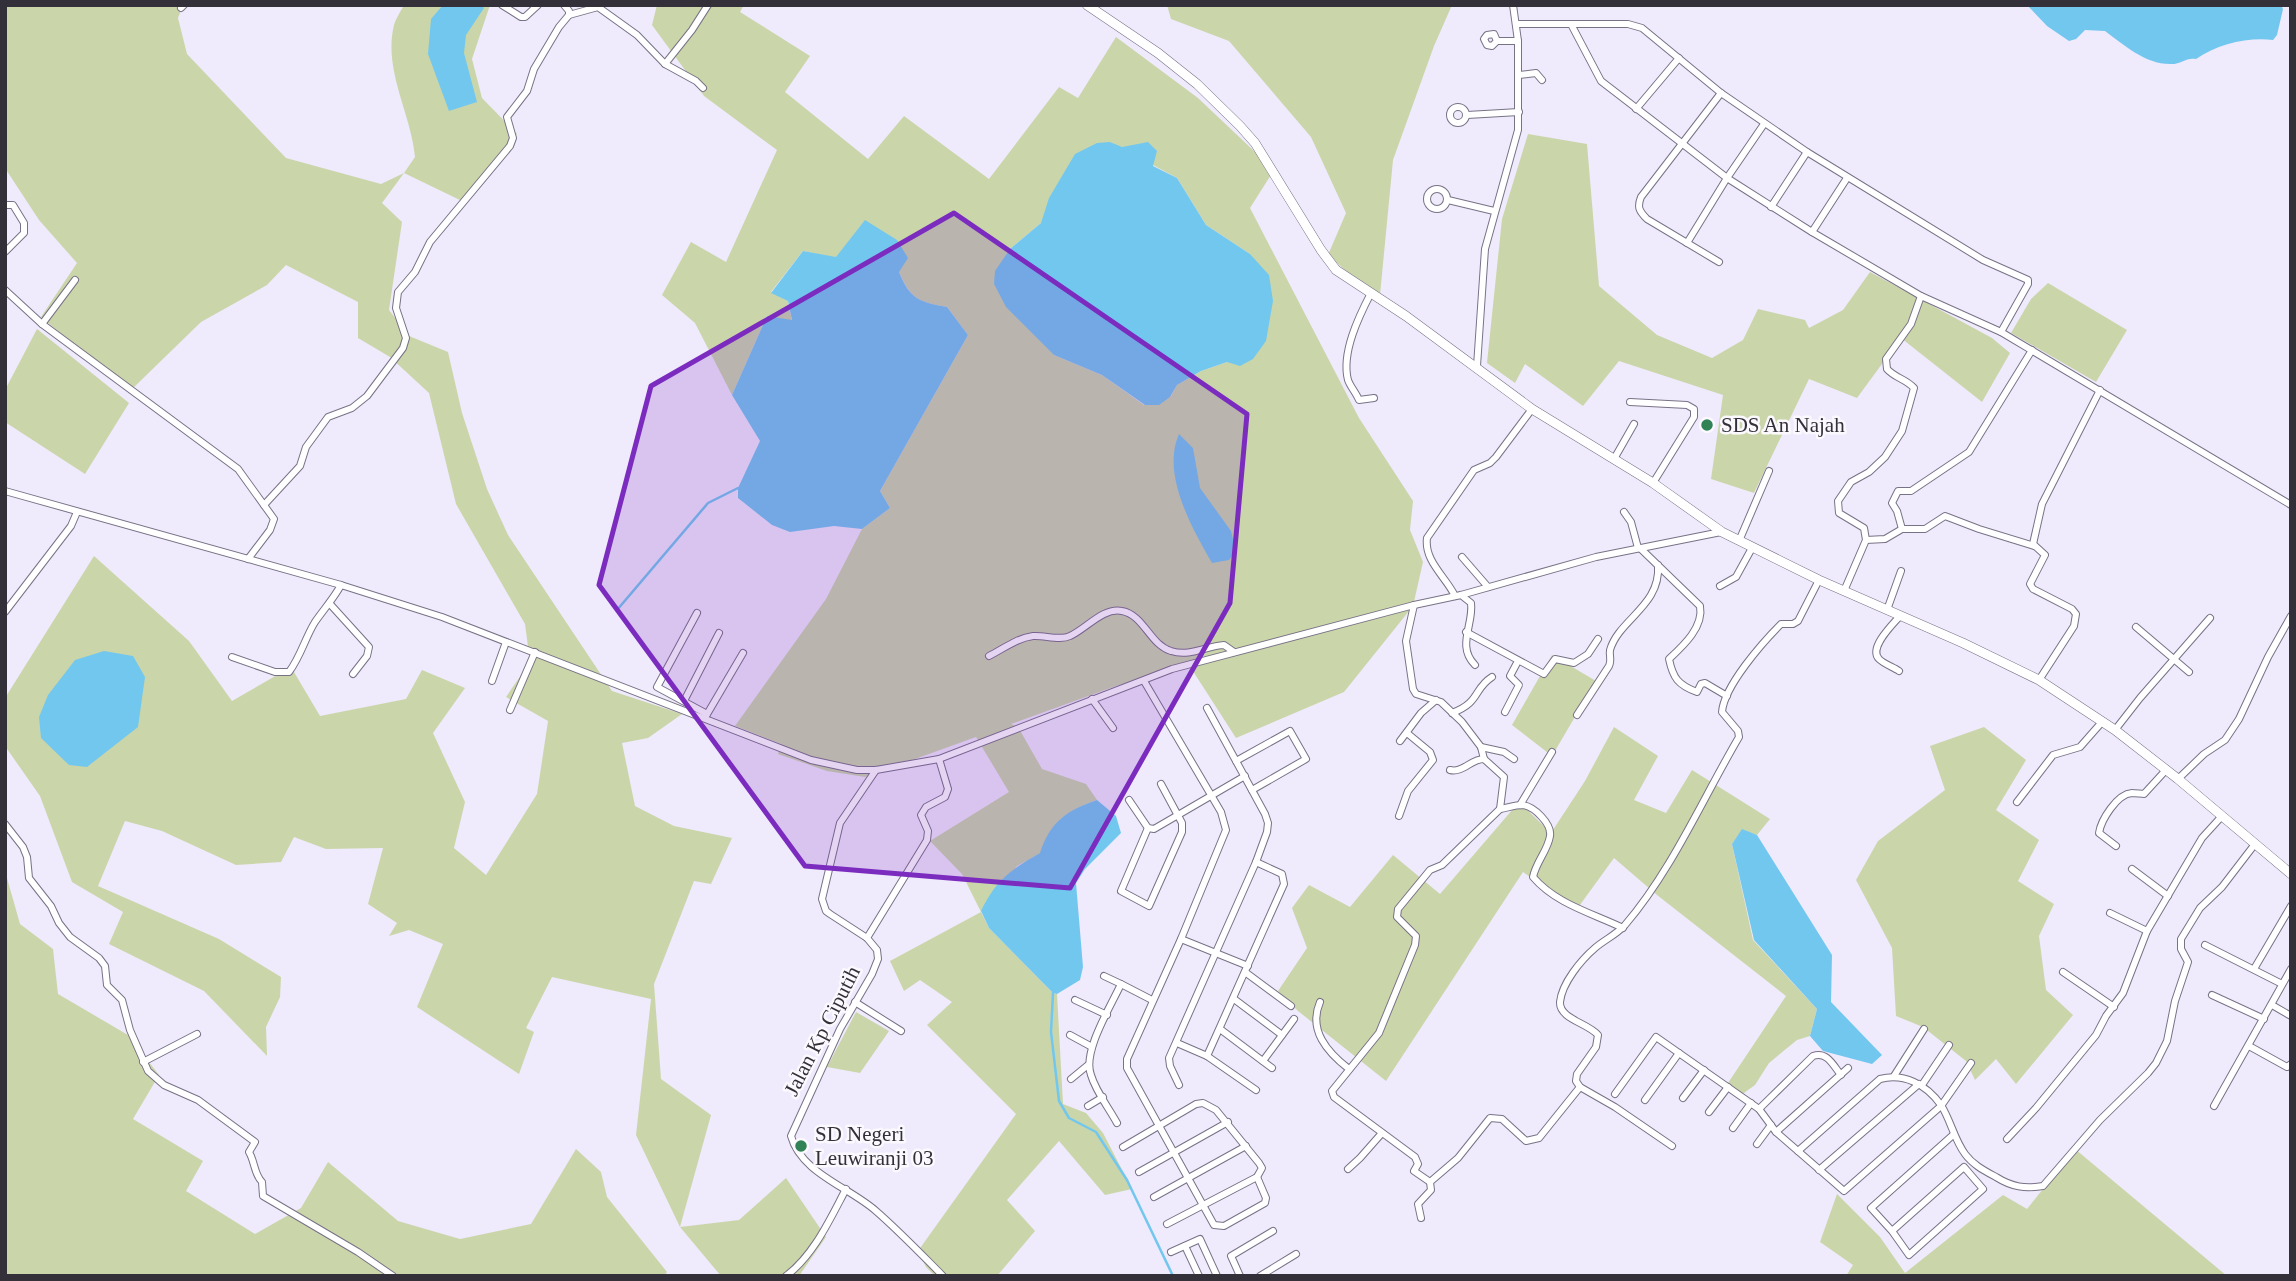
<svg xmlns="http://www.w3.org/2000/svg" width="2296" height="1281" viewBox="0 0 2296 1281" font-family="'Times New Roman',serif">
<rect width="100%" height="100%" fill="#efeafc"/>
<!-- green -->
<g fill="#cad6aa" fill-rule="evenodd">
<path d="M5,5H183L178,18L187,54L286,158L381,184L404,173L415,157C411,113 383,70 394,25C396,18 401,11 404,5H490L472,59L482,98L517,134L464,202L404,173L382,203L402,222L389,310L409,336L448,352L462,413L487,489L508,535L612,691L682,714L648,738L622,743L635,806L674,826L732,838L711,884L694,881L654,984L661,1079L711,1115L680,1227L739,1220L786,1178L826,1237L799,1276H721L680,1227L636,1135L651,999L552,977L526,1028L534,1032L519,1074L417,1007L443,944L409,930L389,936L397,923L368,904L383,848L326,849L294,837L281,862L236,865L162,831L125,821L98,886L219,939L281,977L280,997L266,1027L267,1056L204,991L109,944L123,912L72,882L40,796L5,746V698L94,556L189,641L232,701L291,667L320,716L406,699L422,670L465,688L433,733L465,802L454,848L486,875L537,794L548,721L506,697L530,662L525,624L456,504L429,393L390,357L358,338V302L286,265L267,285L201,322L130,391L41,317L77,263L39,220L5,168Z"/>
<path d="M657,5H744L740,12L810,56L785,92L868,159L904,116L989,179L1059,87L1078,98L1116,37L1198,98L1274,170L1250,208L1359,418L1413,501L1410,530L1423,562L1413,606L1344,692L1236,738L1189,665L1116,686L1011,724L1018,727L1042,769L1086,784L1097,800C1068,810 1050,823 1041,853L1017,866L981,912L989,928L1053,993L1057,994L1063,1104L1086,1113L1103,1133L1132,1189L1105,1195L1059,1141L1007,1200L1035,1231L997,1276H935L926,1267L918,1251L1016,1114L927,1025L952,1002L920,980L904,991L890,961L981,912L962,874L930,841L1009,792L976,737L865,777L827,771L778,754L781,744L735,726L826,599L862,529L890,508L880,491L968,335L947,307C918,302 911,299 899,272L803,251L771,292L788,301L792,321L767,316L732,395L695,323L662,295L691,242L726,262L777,150L704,96L652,25ZM1110,142L1177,178L1206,225L1250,254L1227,362L1201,371L1177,385L1171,396L1159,404L1144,405L1102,375L1054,355L1010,249L1041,223Z"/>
<path d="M1167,5H1452L1434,46L1393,160L1380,295L1354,278L1328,255L1346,213L1311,137L1229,41L1171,19Z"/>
<path d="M1528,134L1587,144L1599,286L1657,335L1712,358L1743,340L1758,309L1805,320L1809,328L1843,310L1870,272L1992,338L2010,353L1982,402L1901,338L1857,398L1809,379L1754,493L1711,479L1723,395L1619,361L1583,406L1525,364L1515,383L1487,363L1502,219Z"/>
<path d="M2048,283L2127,330L2096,382L2011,333L2031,299Z"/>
<path d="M37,329L129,403L85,474L5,422V390Z"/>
<path d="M1552,655L1596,681L1552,756L1512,725Z"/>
<path d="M1614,727L1658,756L1634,800L1666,813L1692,770L1770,819L1757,835L1742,830L1732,844L1753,940L1817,1009L1810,1036L1797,1040L1769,1063L1755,1085L1737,1098L1724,1089L1786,996L1657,895L1614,858L1577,909L1523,872L1386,1081L1298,1011L1278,991L1307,948L1292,908L1309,885L1350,907L1393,855L1440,894L1519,802L1551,833L1585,781Z"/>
<path d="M1984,727L2026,760L1996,810L2039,840L2018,881L2054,904L2039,936L2046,990L2073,1015L2016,1084L1996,1059L1975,1080L1966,1061L1923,1027L1896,1016L1892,948L1856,880L1878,841L1945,790L1930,746Z"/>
<path d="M5,871L20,924L53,949L58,994L128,1035L159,1075L133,1119L203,1161L186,1191L255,1234L301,1208L328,1162L398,1221L460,1239L531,1224L576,1149L601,1172L607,1197L667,1272L664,1276H5Z"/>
<path d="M856,1012L889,1031L860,1073L827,1067Z"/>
<path d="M2075,1149L2227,1276H1846L1853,1265L1820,1242L1837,1194L1880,1237L1905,1273L2003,1195L2027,1209Z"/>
</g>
<!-- water -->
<g fill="#72c7ef">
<path d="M443,5H481L484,8L466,35L464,53L477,102L449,111L428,54L431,19Z"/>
<path d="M2027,5H2281L2283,9L2277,35L2273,40C2248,37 2218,44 2196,59C2186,57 2180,65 2170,64C2145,64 2124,45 2105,31L2085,30L2076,39L2069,41L2047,26Z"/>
<path d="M1110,142L1122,147L1148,142L1157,151L1153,166L1177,178L1206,225L1250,254L1269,275L1273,301L1266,341L1253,359L1240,366L1227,362L1201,371L1177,385L1170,397L1159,405H1145L1102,375L1054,355L1006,307L994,284L995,271L1010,249L1041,223L1049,198L1075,154L1097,143Z"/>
<path d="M865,220L897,240L908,258L899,272C910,299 919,302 947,307L968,335L880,491L890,508L862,529L834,526L790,532L772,525L738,498V488L760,441L732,395L767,316L792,320L788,301L771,293L803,251L836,257Z"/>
<path d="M1179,434L1193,448L1200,488L1231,531L1236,551L1229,560L1212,563C1192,528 1161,474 1179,434Z"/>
<path d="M104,651L133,656L145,677L138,727L87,767L69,765L41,738L39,717L48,695L75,660Z"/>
<path d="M1097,800L1116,816L1121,833L1085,869L1076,883L1083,967L1080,980L1057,994L1053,993L989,928L981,911C996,880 1010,870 1040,853C1050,822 1067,810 1097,800Z"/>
<path d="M1742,829L1757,835L1832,955L1831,1002L1882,1055L1872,1064L1823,1051L1810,1036L1817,1009L1754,940L1732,844Z"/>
</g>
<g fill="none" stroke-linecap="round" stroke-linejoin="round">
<!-- stream -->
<g stroke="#72c7ef" stroke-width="2.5">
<path d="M617,610L708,503L738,488"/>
<path d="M1053,993L1051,1032L1059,1101L1069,1118L1096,1132L1127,1180L1173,1276"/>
</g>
<defs>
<g id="minor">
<path d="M502,5L521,17H525L538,5"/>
<path d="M181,8L184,5"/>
<path d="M569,15L598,7L637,35L665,64L696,81L703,88"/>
<path d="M1516,24H1628L1642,28L1721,93L1807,152L1983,260L2028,280V284L2001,332"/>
<path d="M1572,26L1601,81L1727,178L1812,232L1921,296L2001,332L2291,505"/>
<path d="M1494,34L1497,41L1492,46L1487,45L1484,39L1487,35Z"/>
<path d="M1497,41H1518"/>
<path d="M665,64L692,30L708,5"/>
<path d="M1519,75L1536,73L1542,80"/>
<circle cx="1458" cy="115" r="8"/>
<path d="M1636,109L1679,58"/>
<path d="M1467,115L1519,112"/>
<circle cx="1437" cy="199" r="10"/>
<path d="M1448,200L1494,211"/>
<path d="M5,205H13L24,223V233L5,252"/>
<path d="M1771,207L1807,152"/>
<path d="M1812,232L1847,178"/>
<path d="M1687,243L1727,178L1764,124"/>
<path d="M1719,262L1647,219C1639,211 1637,207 1641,197L1721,93"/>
<path d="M5,290L42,324L238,469L274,519L270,530L248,559"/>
<path d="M1371,293C1359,316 1341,353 1348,380C1350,386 1356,393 1359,400L1374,398"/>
<path d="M42,324L75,280"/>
<path d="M1477,366L1485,249L1518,130V41L1513,5"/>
<path d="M1630,402L1687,405L1694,409V417L1653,483"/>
<path d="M1614,459L1634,424"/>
<path d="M5,491L341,585L442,617L811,760L857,770H876L939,759L1172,669L1414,605L1461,595L1596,557L1721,532"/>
<path d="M264,505L300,466L306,447L328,417L352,408L367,396L403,348L406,338L396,308L398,292L415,272L430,242L510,146L513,138L507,117L527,91L534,69L559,27L569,15V11L564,5"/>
<path d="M1624,512L1631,522L1638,548"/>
<path d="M1902,529L1897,511L1892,503L1898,491H1911L1969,452L2032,350"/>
<path d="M1866,540L1885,539L1902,529H1925L1945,516L1979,529L2034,546"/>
<path d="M1739,541L1769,471"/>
<path d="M1640,548L1700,606C1704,627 1683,646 1669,659C1673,678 1678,685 1697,692L1701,684L1705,683L1727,696"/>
<path d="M1462,557L1488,587"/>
<path d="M1720,586L1736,577L1752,548"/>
<path d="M1844,591L1866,540L1864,528L1839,513L1838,501L1851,482L1869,472L1885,457L1902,431L1914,388C1906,379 1895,378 1887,369L1886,359L1911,324L1921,296"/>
<path d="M1461,595L1471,603C1474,624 1456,646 1475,665"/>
<path d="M1455,596C1446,577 1424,561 1427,538L1474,470L1490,463L1496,457L1532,409"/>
<path d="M330,604L369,647L367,656L353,674"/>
<path d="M1414,605L1406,641L1413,689L1416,694L1441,702L1462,722L1481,747L1484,759L1504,777L1500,809L1442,865L1430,870L1398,909L1397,917L1416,936L1415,945L1379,1033L1332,1091L1334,1097L1415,1157L1418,1164L1414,1171L1430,1182"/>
<path d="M1887,610L1901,571"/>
<path d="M5,612L71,526L77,512"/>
<path d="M697,613L657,687L707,714"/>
<path d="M2136,627L2189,672"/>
<path d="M1466,632L1544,674L1555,659L1574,663L1588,654L1598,639"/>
<path d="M989,656C1003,649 1017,638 1033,636C1044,635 1060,641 1070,636C1086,629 1103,607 1122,611C1144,615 1150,645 1171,651C1190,657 1206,646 1224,645L1234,652"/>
<path d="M232,657L275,672H289C301,656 305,638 315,622C324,609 334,598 341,585"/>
<path d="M1899,671C1893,667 1884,664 1879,659C1868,648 1893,624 1900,616"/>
<path d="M2039,680L2074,626L2076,614L2072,609L2033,589L2030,584L2045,555L2033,544L2042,504L2100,390"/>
<path d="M492,681L506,642"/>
<path d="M1144,681L1221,812L1226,830L1181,939L1127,1059V1068L1214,1225L1224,1226L1265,1203L1266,1198L1257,1177"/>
<path d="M1092,699L1113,728"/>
<path d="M684,701L719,633"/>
<path d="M510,710L535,652"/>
<path d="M1505,712L1519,685L1510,676L1518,661"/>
<path d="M1452,713C1481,702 1473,689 1492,677"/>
<path d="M1577,715L1609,666C1612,660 1609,656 1610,650C1619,619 1661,606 1658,565"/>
<path d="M706,716L743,653"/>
<path d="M2115,730L2140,698L2210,618"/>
<path d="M1400,741L1421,713L1436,700"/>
<path d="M1481,747L1504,752L1514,759"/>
<path d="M1236,761L1290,731L1306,759L1252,790"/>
<path d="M876,770L840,823L822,899L826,911L830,914L867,938L877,950L878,959L872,974L840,1029L791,1136C801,1173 849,1187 876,1211C899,1231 921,1254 943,1276"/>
<path d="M1450,770C1463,773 1471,759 1484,759"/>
<path d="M2178,779L2204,754L2225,740L2239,719L2268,657L2291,616"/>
<path d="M1129,800L1148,828L1154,829L1245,776"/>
<path d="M2017,802L2053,755L2080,747L2102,722"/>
<path d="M1520,805L1552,752"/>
<path d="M1500,809C1507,808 1515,805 1522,805C1534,806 1552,824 1550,836C1548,850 1536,862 1533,877C1556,904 1592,913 1623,928"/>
<path d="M1399,816L1408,791L1433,760L1430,752L1407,733"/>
<path d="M5,824L23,847L27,857L29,878L51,906L59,923L70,937L99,958L105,966L107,985L122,1000L130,1030L148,1071L164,1085L198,1100L255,1142L249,1152C255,1162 254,1174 262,1182L263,1196L358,1252L393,1276"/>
<path d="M1148,828L1121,891L1149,906L1182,832V823L1161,784"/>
<path d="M2116,846L2099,833C2101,820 2117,794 2132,793C2135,793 2142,794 2144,794L2166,770"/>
<path d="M2132,869L2168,896"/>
<path d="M2110,913L2147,931"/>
<path d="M867,938L927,840L928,831L921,815L926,807L945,797L948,789L939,759"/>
<path d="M1181,939L1248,966"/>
<path d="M2205,945L2282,984"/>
<path d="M2254,969L2291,906"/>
<path d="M1245,972L1291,1006"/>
<path d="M2063,972L2114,1007"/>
<path d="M1104,976L1121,984"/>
<path d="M2212,995L2264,1019"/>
<path d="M1234,999L1282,1035"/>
<path d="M1075,1000L1107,1015"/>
<path d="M855,1002L901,1031"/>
<path d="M1320,1002C1308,1030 1327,1052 1349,1069"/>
<path d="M2272,1005L2291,1016"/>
<path d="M1220,1029L1272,1068"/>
<path d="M1070,1035L1092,1047"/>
<path d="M1177,1043L1207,1056L1256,1090"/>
<path d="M2249,1046L2287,1067L2291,1064"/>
<path d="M1207,1056L1284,884L1282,874L1256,862"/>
<path d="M1263,1061L1294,1019"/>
<path d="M143,1062L197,1034"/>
<path d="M1894,1076L1924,1029"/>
<path d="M1071,1079L1088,1065"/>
<path d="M1179,1085L1170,1066L1169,1058L1256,862L1267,832L1268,823L1265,814L1207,708"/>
<path d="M1922,1085L1949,1045"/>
<path d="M1615,1094L1656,1037L1759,1109L1776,1132L1844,1191L1941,1106L1971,1063"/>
<path d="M1683,1098L1704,1070"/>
<path d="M1645,1100L1679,1053"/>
<path d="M1088,1106L1103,1097"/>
<path d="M2214,1106L2291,969"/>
<path d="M1759,1109L1813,1056C1827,1051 1833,1065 1841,1075"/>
<path d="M1709,1112L1728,1087"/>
<path d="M1117,1123C1109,1108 1096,1092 1091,1075C1082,1052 1111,1006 1121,984L1152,1000"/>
<path d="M1733,1128L1751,1103"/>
<path d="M1776,1132L1848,1068"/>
<path d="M2007,1139L2036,1108L2096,1035L2106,1016L2123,993L2147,931L2202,838L2222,816"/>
<path d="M1757,1144L1771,1125"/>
<path d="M1672,1146L1615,1107L1580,1087L1576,1081L1577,1074L1596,1047L1598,1035C1588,1023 1559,1019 1560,1002C1562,983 1581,960 1595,948C1604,940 1616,935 1625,925C1672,870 1702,800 1739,737L1738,731L1722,712C1724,686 1763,642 1781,624H1793L1798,621L1819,580"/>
<path d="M1123,1147L1196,1104L1203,1103L1216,1110L1259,1163L1262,1168L1257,1177L1167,1224"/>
<path d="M1798,1151L1880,1079C1904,1073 1926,1084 1941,1105C1951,1121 1954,1139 1965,1154C1973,1165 1985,1171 1996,1177C2012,1187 2025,1189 2043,1186L2100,1120L2148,1073L2156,1063L2167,1041L2175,1001L2188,962L2181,949V939L2200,908L2222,887L2255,844"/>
<path d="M1348,1169L1360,1158L1382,1133"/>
<path d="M1819,1170L1919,1084"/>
<path d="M1139,1172L1228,1122"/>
<path d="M1154,1197L1246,1146"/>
<path d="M1421,1218L1418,1204L1431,1190L1430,1182L1458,1158L1490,1118L1502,1119L1526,1141L1539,1138L1580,1087"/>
<path d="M1892,1231L1964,1167L1983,1189L1909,1255L1892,1231L1871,1208L1953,1135"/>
<path d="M1185,1246L1199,1276"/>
<path d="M1171,1252L1200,1239L1217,1276"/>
<path d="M786,1276C814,1255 830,1219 846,1189"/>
<path d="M1240,1276L1231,1256L1273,1231"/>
<path d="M1260,1276L1296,1254"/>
</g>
<path id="secondary" d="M1087,5L1158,53L1197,84L1240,126L1255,143L1321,250L1336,270L1406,316L1532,409L1653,483L1722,532L1819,580L1963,643L2039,680L2115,730L2178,779L2291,874"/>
</defs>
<!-- minor casing -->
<use href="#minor" stroke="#787286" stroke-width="8"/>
<!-- secondary casing -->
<use href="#secondary" stroke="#787286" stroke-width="10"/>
<!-- minor -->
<use href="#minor" stroke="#fff" stroke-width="6"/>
<!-- secondary -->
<use href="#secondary" stroke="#fff" stroke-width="9"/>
</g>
<!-- marked area -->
<path fill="#7b2cbf" fill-opacity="0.2" stroke="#7b2cbf" stroke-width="5" stroke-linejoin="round" d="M954,213L1247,414L1230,603L1070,888L805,866L599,585L651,386Z"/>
<!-- markers -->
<g fill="#318254" stroke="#fbf9fe" stroke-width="2.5">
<circle cx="1707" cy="425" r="7"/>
<circle cx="801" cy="1146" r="7"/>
</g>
<g text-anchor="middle" stroke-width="5" stroke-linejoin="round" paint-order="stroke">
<!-- poi labels -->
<g font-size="21" fill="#333039" stroke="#fbf9fe" text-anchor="start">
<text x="1721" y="432">SDS An Najah</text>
<text x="815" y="1141">SD Negeri<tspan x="815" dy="24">Leuwiranji 03</tspan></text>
</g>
<!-- street labels -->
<g font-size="21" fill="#333039" stroke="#fbf9fe">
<text transform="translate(822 1031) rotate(-63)" y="7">Jalan Kp Ciputih</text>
</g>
</g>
<!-- border -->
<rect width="2296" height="1281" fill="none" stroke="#333039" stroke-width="14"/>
</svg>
